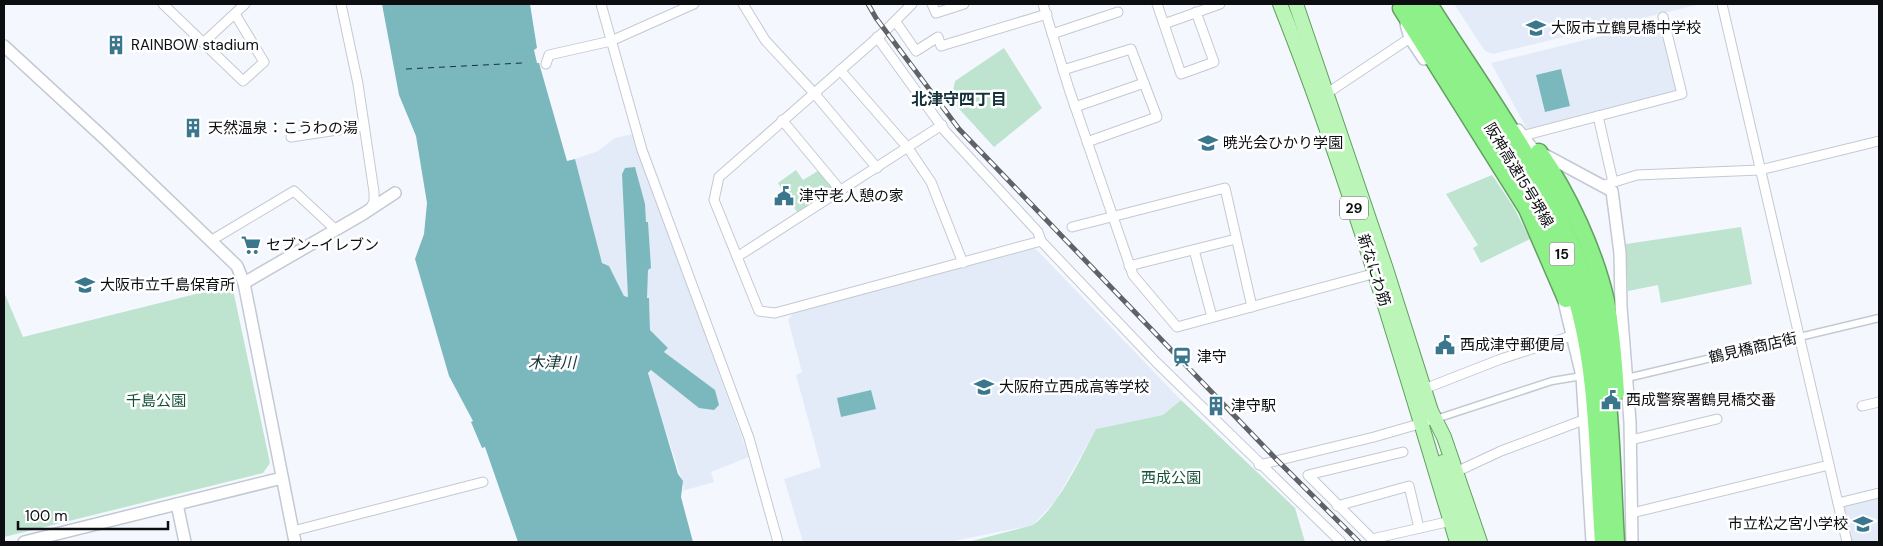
<svg xmlns="http://www.w3.org/2000/svg" width="1883" height="546" viewBox="0 0 1883 546" font-family="'DM Sans','Noto Sans JP',sans-serif">
<rect width="100%" height="100%" fill="#f4f8fe"/>
<!-- built -->
<g fill="#e3ebf8">
<path d="M1454,4H1701L1493,54L1485,51Z"/>
<path d="M1654,23L1666,40L1677,88L1674,93L1528,131L1491,63Z"/>
<path d="M633,134L749,457L711,472L714,482L682,491L684,487L648,376L668,348L650,330L649,298L624,296L609,266L602,263L575,159L598,151L615,138Z"/>
<path d="M1035,248L1181,400L1163,415L1096,429L1056,500L1033,525L949,542H803L784,479L821,467L796,375L802,372L788,320L793,313Z"/>
<path d="M1879,498V542H1852L1843,507Z"/>
</g>
<!-- green -->
<g fill="#bee3cf">
<path d="M1004,48L1042,108L994,147L951,100L955,81Z"/>
<path d="M821,169L837,190L802,213L797,212L778,183L796,170L803,180Z"/>
<path d="M1492,175L1513,206L1530,239L1481,263L1473,248L1478,245L1446,194Z"/>
<path d="M1741,227L1752,284L1661,303L1658,285L1628,291L1626,244Z"/>
<path d="M232,285L270,463L263,473L4,537V292L23,337Z"/>
<path d="M1181,400L1295,508L1305,542H968L1033,525C1060,505 1080,458 1096,429L1163,415Z"/>
</g>
<!-- water -->
<g fill="#7bb8be">
<path d="M382,4H530L537,48L534,50L537,63H539L567,161L575,159L602,263L609,266L624,296L628,297L622,174L625,168L635,167L645,204L646,222H648L651,268L648,270L647,298H649L650,330L668,348L664,352L715,390L719,405L714,410L699,408L651,370L648,373L678,474L683,481L681,497L693,542H518L485,447L482,448L471,422L473,421L449,376L415,259L424,234L427,203L416,136L399,95Z"/>
<path d="M1561,69L1570,106L1545,112L1536,75Z"/>
<path d="M871,390L876,409L841,417L837,398Z"/>
</g>
<g fill="none" stroke-linecap="round" stroke-linejoin="round">
<!-- ferry -->
<path stroke="#143437" stroke-width="1" stroke-dasharray="6 5" stroke-linecap="butt" d="M406,69L522,63"/>
<defs>
<g id="pedestrian">
<path d="M1627,378L1879,318"/>
<path d="M1436,419L1552,381L1582,376"/>
</g>
<g id="minor">
<path d="M163,4L243,81L264,62L235,14"/>
<path d="M341,4L358,84L374,192V201L370,210"/>
<path d="M601,4L642,150L749,438L778,542"/>
<path d="M743,4L765,40L814,93L877,168"/>
<path d="M912,4L885,31L719,177L714,200L759,311L775,313L1041,241"/>
<path d="M932,4L936,13L964,4"/>
<path d="M1043,4L1069,89L1133,275L1177,327L1376,273"/>
<path d="M1157,4L1181,74L1214,62L1196,12"/>
<path d="M1722,4L1847,542"/>
<path d="M896,22L916,51L938,37L941,46L1047,14"/>
<path d="M1164,24L1220,4"/>
<path d="M1052,34L1118,12"/>
<path d="M877,37L945,131L1038,232L1041,241L1156,362L1341,542"/>
<path d="M203,43L245,4"/>
<path d="M546,64L549,55L611,41L694,4"/>
<path d="M840,70L908,148L931,182L963,263"/>
<path d="M1063,70L1131,49L1157,117L1087,142"/>
<path d="M1323,96L1410,38"/>
<path d="M1075,107L1144,83"/>
<path d="M1598,116L1613,182"/>
<path d="M782,120L841,191"/>
<path d="M1522,136L1682,94L1663,17"/>
<path d="M291,137L364,126"/>
<path d="M1601,186L1637,175L1760,170L1879,141"/>
<path d="M1072,227L1225,188L1252,307"/>
<path d="M212,240L294,191L336,230"/>
<path d="M1194,250L1212,317"/>
<path d="M737,257L942,125"/>
<path d="M1129,266L1236,239"/>
<path d="M1424,389L1501,359L1574,335"/>
<path d="M1862,406L1879,402"/>
<path d="M1631,440L1717,419"/>
<path d="M1403,452L1308,475L1372,539L1451,521"/>
<path d="M1259,465L1374,437L1426,422"/>
<path d="M1456,472L1501,451L1586,419"/>
<path d="M1838,503L1879,493"/>
<path d="M1337,506L1409,486L1419,528"/>
<path d="M1632,513L1829,465"/>
<path d="M293,531L483,482"/>
</g>
<g id="tertiary">
<path d="M1406,24L1410,38L1424,59"/>
<path d="M4,46L105,139L237,266L244,283L295,542"/>
<path d="M1518,130L1532,148L1612,191L1620,253L1621,307L1630,422L1632,542"/>
<path d="M244,283L363,214L395,193"/>
<path d="M1562,293L1582,376L1592,542"/>
<path d="M177,504L185,542"/>
<path d="M24,542L282,478"/>
</g>
<g id="primary">
<path d="M1280,4C1350,180 1402,361 1457,542"/>
<path d="M1296,4L1386,269L1431,411L1444,437L1480,542"/>
<path d="M1443,462L1469,542"/>
</g>
<g id="motorway">
<path d="M1413,4L1525,180C1546,216 1563,253 1575,294C1599,373 1597,460 1603,542"/>
<path d="M1429,4C1487,96 1556,185 1588,291C1612,371 1611,459 1616,542"/>
<path d="M1401,8L1527,209L1566,299"/>
<path d="M1539,152C1568,193 1595,252 1606,301C1612,332 1614,362 1616,393"/>
</g>
</defs>
<!-- pedestrian casing -->
<use href="#pedestrian" stroke="#c3c9d3" stroke-width="9"/>
<!-- minor casing -->
<use href="#minor" stroke="#c3c9d3" stroke-width="11"/>
<!-- tertiary casing -->
<use href="#tertiary" stroke="#c3c9d3" stroke-width="14"/>
<!-- primary casing -->
<use href="#primary" stroke="#60a15f" stroke-width="16"/>
<!-- motorway casing -->
<use href="#motorway" stroke="#60a15f" stroke-width="19"/>
<!-- pedestrian -->
<use href="#pedestrian" stroke="#fff" stroke-width="6"/>
<!-- minor -->
<use href="#minor" stroke="#fff" stroke-width="9"/>
<!-- tertiary -->
<use href="#tertiary" stroke="#fff" stroke-width="11"/>
<!-- primary -->
<use href="#primary" stroke="#bbf6b8" stroke-width="14"/>
<!-- motorway -->
<use href="#motorway" stroke="#8ef088" stroke-width="16"/>
<defs>
<path id="rail" d="M868,4L876,18L959,129L1277,460L1359,542"/>
</defs>
<!-- rail casing -->
<use href="#rail" stroke="#5f6267" stroke-width="5"/>
<!-- rail -->
<use href="#rail" stroke="#fff" stroke-width="3" stroke-dasharray="9" stroke-linecap="butt"/>
</g>
<!-- icons -->
<defs>
<symbol id="school-bare" viewBox="-9 -9 18 18"><path d="M0-5L7-2L0 1L-7-2ZM-4 1L0 2.5L4 1V4Q0 6-4 4Z" fill="#3a778d" stroke="#fff" stroke-width="2.5" paint-order="stroke"/></symbol>
<symbol id="building-bare" viewBox="-9 -9 18 18"><path d="M-4-6H4V6H1V3H-1V6H-4ZM-2.5-4.3h1.7v1.8h-1.7ZM.8-4.3h1.7v1.8H.8ZM-2.5-1h1.7V.8h-1.7ZM.8-1h1.7V.8H.8Z" fill="#3a778d" stroke="#fff" stroke-width="2.5" paint-order="stroke"/></symbol>
<symbol id="civic-bare" viewBox="-9 -9 18 18"><path d="M-.6-6.5H3V-4.5H.6V-3L4-1V1h2V6H-6V1h2V-1L-.6-3ZM-1.2 2.5V6h2.4V2.5Z" fill="#3a778d" stroke="#fff" stroke-width="2.5" paint-order="stroke"/></symbol>
<symbol id="supermarket-bare" viewBox="-9 -9 18 18"><path d="M-6-5.5h2.5l.6 2H6L4.5 2H-2.5L-4.4-4H-6ZM-1.5 3.2a1.3 1.3 0 1 0 .1 0ZM3 3.2a1.3 1.3 0 1 0 .1 0Z" fill="#3a778d" stroke="#fff" stroke-width="2.5" paint-order="stroke"/></symbol>
<symbol id="station-bare" viewBox="-9 -9 18 18"><path d="M-3-6H3Q5-6 5-4V2Q5 4 3 4L4.5 6H3L1.5 4h-3L-3 6H-4.5L-3 4Q-5 4-5 2V-4Q-5-6-3-6ZM-3.5-4v3h7v-3ZM-3.5 1v1.5H-2V1ZM2 1v1.5H3.5V1Z" fill="#3a778d" stroke="#fff" stroke-width="2.5" paint-order="stroke"/></symbol>
</defs>
<g fill-rule="evenodd">
<use href="#school-bare" x="1522" y="14" width="28" height="28"/>
<use href="#building-bare" x="102" y="31" width="28" height="28"/>
<use href="#building-bare" x="179" y="114" width="28" height="28"/>
<use href="#school-bare" x="1194" y="129" width="28" height="28"/>
<use href="#civic-bare" x="770" y="182" width="28" height="28"/>
<use href="#supermarket-bare" x="237" y="231" width="28" height="28"/>
<use href="#school-bare" x="71" y="271" width="28" height="28"/>
<use href="#civic-bare" x="1431" y="331" width="28" height="28"/>
<use href="#station-bare" x="1168" y="343" width="28" height="28"/>
<use href="#school-bare" x="970" y="373" width="28" height="28"/>
<use href="#civic-bare" x="1597" y="386" width="28" height="28"/>
<use href="#building-bare" x="1202" y="392" width="28" height="28"/>
<use href="#school-bare" x="1849" y="510" width="28" height="28"/>
</g>
<g text-anchor="middle" stroke-width="5" stroke-linejoin="round" paint-order="stroke">
<!-- shield labels -->
<g fill="#fff" stroke="#555659" stroke-width="1">
<rect x="1340" y="196.5" width="28" height="23" rx="4"/>
<rect x="1549.5" y="242.5" width="25" height="23" rx="4"/>
</g>
<g font-size="14" font-weight="bold" fill="#0c0e12">
<text x="1354" y="213">29</text>
<text x="1562" y="259">15</text>
</g>
<!-- poi labels -->
<g font-size="15" fill="#0c0e12" stroke="#fff" text-anchor="start">
<text x="1551" y="33">大阪市立鶴見橋中学校</text>
<text x="131" y="50">RAINBOW stadium</text>
<text x="208" y="133">天然温泉：こうわの湯</text>
<text x="1223" y="148">暁光会ひかり学園</text>
<text x="799" y="201">津守老人憩の家</text>
<text x="266" y="250">セブン-イレブン</text>
<text x="100" y="290">大阪市立千島保育所</text>
<text x="1460" y="350">西成津守郵便局</text>
<text x="1197" y="362">津守</text>
<text x="999" y="392">大阪府立西成高等学校</text>
<text x="1626" y="405">西成警察署鶴見橋交番</text>
<text x="1231" y="411">津守駅</text>
<text x="1848" y="529" text-anchor="end">市立松之宮小学校</text>
</g>
<!-- street labels -->
<g font-size="15" fill="#0c0e12" stroke="#fff">
<text transform="translate(1519 175) rotate(59)" y="5">阪神高速15号堺線</text>
<text transform="translate(1374 270) rotate(72)" y="5">新なにわ筋</text>
<text transform="translate(1753 348) rotate(-13)" y="5">鶴見橋商店街</text>
</g>
<!-- park labels -->
<g font-size="15" fill="#155239" stroke="#fff">
<text x="156" y="406">千島公園</text>
<text x="1171" y="483">西成公園</text>
</g>
<!-- neighbourhood labels -->
<g font-size="16" font-weight="bold" fill="#13303b" stroke="#fff">
<text x="959" y="105">北津守四丁目</text>
</g>
<!-- water labels -->
<g font-size="16" font-style="italic" fill="#143437" stroke="#fff">
<text x="552" y="368">木津川</text>
</g>
</g>
<!-- border -->
<rect width="1883" height="546" fill="none" stroke="#0c0e12" stroke-width="10"/>
<!-- scale -->
<path d="M18 521v8h150v-8" fill="none" stroke="#0c0e12" stroke-width="2.5"/>
<text x="25" y="521" font-size="15" fill="#0c0e12" stroke="#ffffff" stroke-width="4" paint-order="stroke">100 m</text>
</svg>
